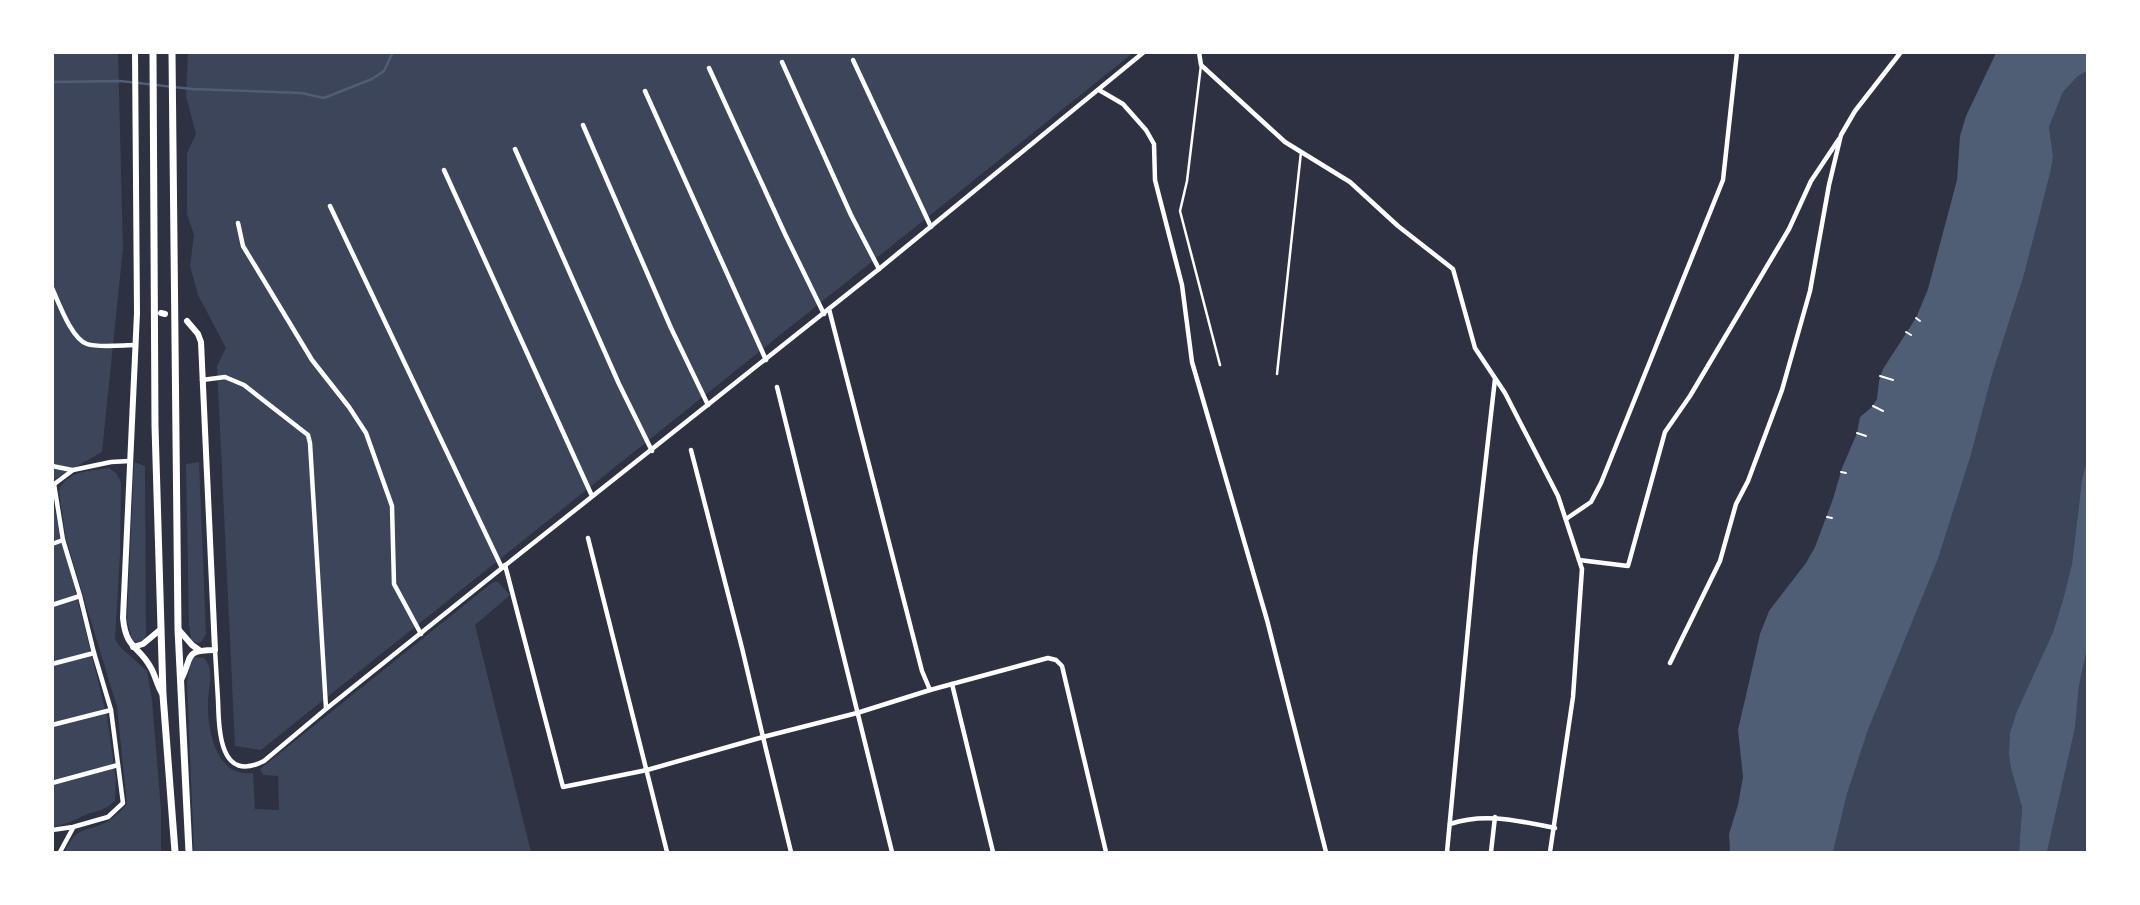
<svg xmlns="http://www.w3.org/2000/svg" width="2140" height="905" viewBox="0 0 2140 905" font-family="'Noto Sans',sans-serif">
<rect width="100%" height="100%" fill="#2d3142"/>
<!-- green -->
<g fill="#3c4559">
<path d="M188,52L1133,53L261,750L235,746L217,366L226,348L198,295L190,266L194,235L187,214V153L196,134L186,96Z"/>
<path d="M53,53H118L123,248L102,452L53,480Z"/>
<path d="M2087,71V461L2082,479L2072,564L2064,596L2053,632L2017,711L2019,789L2022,807L2019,852H1833L1847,794L1868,730L1938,559L1970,458L1992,375L2024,275L2051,170L2053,156L2049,127L2063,92L2077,77Z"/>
<path d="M134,462L145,466L146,635L144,640L136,642L132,639L127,620Z"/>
<path d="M199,462L206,634L201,642L197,643L191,640L189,625L186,464Z"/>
<path d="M109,468L116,473L121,482L120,555L115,639L119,646L147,671L152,700L161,810V852H65C76,824 89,833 110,820C116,816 122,809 127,804L117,707L66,539L59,491C67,470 90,471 109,468Z"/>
<path d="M52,499L107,716L116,780L115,801C101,813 100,809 85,815C74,821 65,824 53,827Z"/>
<path d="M493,582H498L510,595L475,625L531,852H194L187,683L190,662L194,657L204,658C215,671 209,684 208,700C207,728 215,778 253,773L255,809L279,810L278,776L263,775L260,769Z"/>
<path d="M2087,648V852H2047L2075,728L2079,686Z"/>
</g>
<!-- water -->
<g fill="#4f5d75">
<path d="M1996,53H2087V71L2077,77L2063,92L2049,127L2053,156L2051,170L2024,275L1992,375L1970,458L1938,559L1868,730L1847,794L1833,852H1730L1729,834L1738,805L1743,777L1738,730L1760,634L1769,611L1806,563L1815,547L1833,499L1842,468L1857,433L1860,417L1872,407L1877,399L1879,381L1883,369L1916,318L1928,289L1957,180L1960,136L1966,116Z"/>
<path d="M2087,461V648L2079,686L2075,728L2047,852H2019L2022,807L2011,768L2009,753L2010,733L2017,711L2053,632L2064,596L2072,564L2082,479Z"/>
</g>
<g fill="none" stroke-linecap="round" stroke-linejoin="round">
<!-- stream -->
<path stroke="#4f5d75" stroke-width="2.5" d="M52,82L120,81L192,89L301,93L324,98L372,79L384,71L393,52"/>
<!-- path -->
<g stroke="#fff" stroke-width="2">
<path d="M1916,318L1920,321"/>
<path d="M1906,332L1911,335"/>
<path d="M1880,376L1893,380"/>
<path d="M1873,406L1883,411"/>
<path d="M1857,433L1866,436"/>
<path d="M1841,472L1846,473"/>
<path d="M1827,517L1832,518"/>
</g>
<!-- service -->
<g stroke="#fff" stroke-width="2.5">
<path d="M1201,65L1187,181L1180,211L1220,365"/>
<path d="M1277,374L1301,152"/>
</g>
<!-- minor -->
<g stroke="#fff" stroke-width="4.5">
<path d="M1199,52L1201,65L1285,142L1350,182L1398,226L1453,269L1475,348L1505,393L1558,496L1582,569L1573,697L1550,852"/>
<path d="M853,60L931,227"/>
<path d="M782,62L851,215L879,269"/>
<path d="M709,68L785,234L824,314"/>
<path d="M1099,90L1123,104L1146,130L1154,144L1155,180L1182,285L1192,362L1267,620L1326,852"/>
<path d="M645,91L766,360"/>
<path d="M583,125L671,328L708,405"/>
<path d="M515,149L619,384L652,451"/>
<path d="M444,170L592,496"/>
<path d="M330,206L502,568"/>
<path d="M238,223L243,246L312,360L349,407L366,433L392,506L394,584L421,634"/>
<path d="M52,288C59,303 71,338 87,344C98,348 124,345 136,345"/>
<path d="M829,309L922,671L930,690"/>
<path d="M202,380L225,377L244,385L308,435L310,443L326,708"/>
<path d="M777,387L892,852"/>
<path d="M52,466L72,470"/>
<path d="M53,485L73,470L111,462L130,461"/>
<path d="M1566,519L1591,502L1601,483L1723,180L1737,52"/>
<path d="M588,538L667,852"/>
<path d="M52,544L63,540"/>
<path d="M1579,560L1628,566L1665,432L1690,396L1789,229L1811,181L1839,139"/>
<path d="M505,565L563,787L647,770L763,737L742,648L691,450"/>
<path d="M52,605L80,596"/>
<path d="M215,650C216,667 217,684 218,700C219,729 219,784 264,761L326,709L502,568L879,269L1144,52"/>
<path d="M1670,663L1720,561L1736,504L1748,481L1782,390L1810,291L1829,185L1841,135L1855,111L1901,52"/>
<path d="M52,664L94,653"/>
<path d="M952,684L993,852"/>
<path d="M52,725L111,710"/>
<path d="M52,783L118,765"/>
<path d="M1450,824C1485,812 1519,821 1555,828"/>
<path d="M52,830L73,827L108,817L123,803L111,710L94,653L80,596L63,540L54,484"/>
<path d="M60,852L73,828"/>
<path d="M791,852L763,737L857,713L930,690L1048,658L1056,660L1062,666L1106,852"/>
<path d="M1447,852L1475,555L1495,379"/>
<path d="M1491,852L1495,817"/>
</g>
<!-- tertiary -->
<g stroke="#fff" stroke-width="6">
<path d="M135,52L137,313L123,618C126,650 139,645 151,668C156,677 157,686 163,695"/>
<path d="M161,313L165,314"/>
<path d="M178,629L192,645L199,650"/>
<path d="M133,647L143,644L161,629"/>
<path d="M181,680C193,657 183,650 215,650L201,342L198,334L187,321"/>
</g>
<!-- primary -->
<g stroke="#fff" stroke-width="7">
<path d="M153,52L155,426L163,695L175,852"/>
<path d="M172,52L178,629L189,852"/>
</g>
</g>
<!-- border -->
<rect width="2140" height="905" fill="none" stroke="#ffffff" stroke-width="108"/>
</svg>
